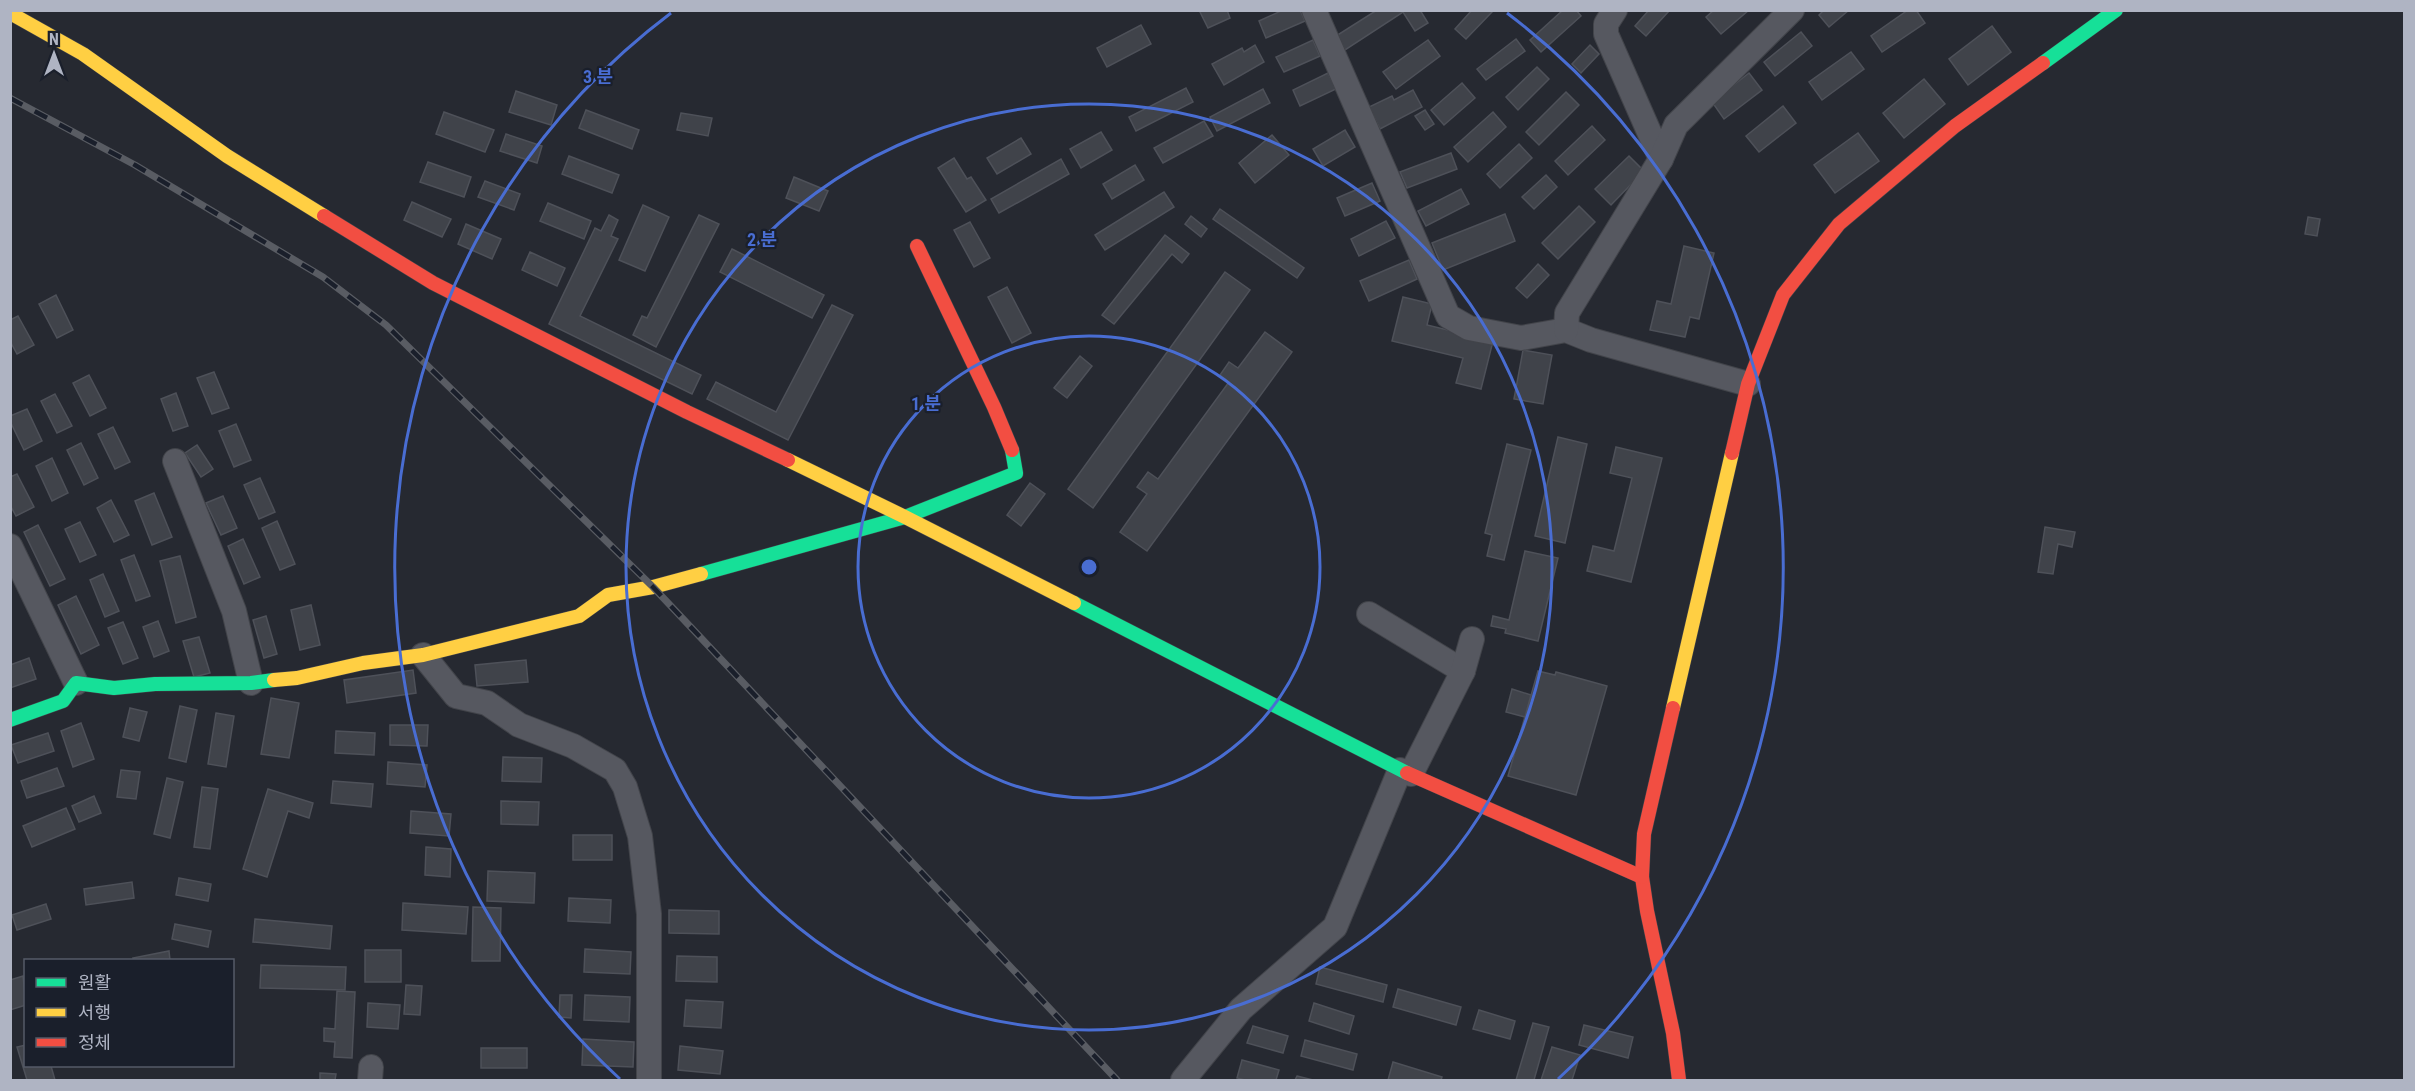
<svg xmlns="http://www.w3.org/2000/svg" width="2415" height="1091" viewBox="0 0 2415 1091" font-family="'Roboto Condensed','Noto Sans KR',sans-serif">
<rect width="100%" height="100%" fill="#262931"/>
<!-- building -->
<g fill="#40434a" stroke="#4e5159" stroke-width="1.5">
<path d="M1199,10H1227L1230,18L1208,28Z"/>
<path d="M1283,10H1300L1305,21L1266,38L1259,21Z"/>
<path d="M1377,10H1420L1428,23L1415,31L1403,12L1345,50L1336,36Z"/>
<path d="M1472,10L1493,11L1466,39L1455,29Z"/>
<path d="M1563,10H1576L1581,16L1541,52L1530,40Z"/>
<path d="M1649,10H1670L1646,36L1635,26Z"/>
<path d="M1714,10H1749L1721,34L1706,17Z"/>
<path d="M1824,10H1849L1829,27L1819,15Z"/>
<path d="M1908,10H1916L1925,23L1882,52L1871,36Z"/>
<path d="M1141,25L1151,44L1107,67L1097,48Z"/>
<path d="M1992,26L2011,52L1968,85L1949,59Z"/>
<path d="M1801,32L1812,46L1775,76L1764,62Z"/>
<path d="M1516,39L1525,51L1486,80L1477,69Z"/>
<path d="M1313,40L1320,56L1284,72L1276,57Z"/>
<path d="M1428,40L1440,56L1396,89L1383,72Z"/>
<path d="M1255,45L1264,62L1224,85L1212,64L1242,48L1244,52Z"/>
<path d="M1590,45L1599,54L1581,73L1572,64Z"/>
<path d="M1851,52L1864,69L1822,100L1809,82Z"/>
<path d="M1537,67L1549,79L1518,110L1506,97Z"/>
<path d="M1328,73L1336,89L1300,106L1293,90Z"/>
<path d="M1749,73L1762,90L1724,119L1712,102Z"/>
<path d="M1924,79L1945,104L1904,138L1883,113Z"/>
<path d="M1462,83L1475,98L1444,125L1431,110Z"/>
<path d="M1186,88L1193,102L1136,131L1129,117Z"/>
<path d="M1263,89L1270,103L1217,131L1210,117Z"/>
<path d="M1413,90L1422,107L1380,129L1369,107L1392,96L1394,100Z"/>
<path d="M516,91L557,105L551,125L509,112Z"/>
<path d="M1566,92L1579,105L1539,145L1526,132Z"/>
<path d="M1783,106L1796,123L1759,152L1746,136Z"/>
<path d="M586,110L639,130L632,149L579,128Z"/>
<path d="M1425,110L1434,124L1425,130L1415,116Z"/>
<path d="M444,112L494,130L485,152L436,134Z"/>
<path d="M1493,112L1506,127L1468,162L1454,147Z"/>
<path d="M681,113L712,118L708,136L677,130Z"/>
<path d="M1204,121L1213,136L1163,163L1154,148Z"/>
<path d="M1592,126L1605,140L1568,175L1555,161Z"/>
<path d="M1345,130L1355,147L1323,166L1313,149Z"/>
<path d="M1101,132L1112,150L1081,168L1070,149Z"/>
<path d="M1858,133L1879,161L1835,193L1814,165Z"/>
<path d="M506,134L542,146L537,163L500,151Z"/>
<path d="M1272,135L1289,155L1255,183L1239,163Z"/>
<path d="M1021,138L1031,154L997,174L987,158Z"/>
<path d="M1519,144L1532,158L1500,188L1487,174Z"/>
<path d="M1451,153L1457,169L1407,188L1400,172Z"/>
<path d="M569,156L619,175L612,193L562,174Z"/>
<path d="M1629,156L1644,171L1611,205L1595,189Z"/>
<path d="M954,158L967,179L971,177L986,200L966,212L938,168Z"/>
<path d="M1061,159L1069,174L999,213L991,199Z"/>
<path d="M428,162L471,177L464,197L420,182Z"/>
<path d="M1135,165L1144,180L1112,199L1103,184Z"/>
<path d="M1546,175L1557,187L1534,209L1522,197Z"/>
<path d="M794,177L828,191L819,211L786,198Z"/>
<path d="M485,181L520,194L514,210L478,197Z"/>
<path d="M1372,183L1380,201L1345,216L1337,198Z"/>
<path d="M1461,189L1469,204L1426,226L1418,211Z"/>
<path d="M1164,192L1174,207L1105,250L1095,235Z"/>
<path d="M412,202L451,219L442,237L404,220Z"/>
<path d="M548,203L591,221L584,239L540,221Z"/>
<path d="M643,205L669,217L645,271L619,260Z"/>
<path d="M1579,206L1595,222L1558,259L1542,243Z"/>
<path d="M1220,209L1304,268L1297,278L1213,219Z"/>
<path d="M1505,214L1515,241L1443,270L1432,243Z"/>
<path d="M609,215L618,220L611,236L618,239L580,316L701,375L692,394L549,324L595,228L601,231Z"/>
<path d="M699,215L719,224L656,347L633,335L642,316L647,318Z"/>
<path d="M1191,216L1207,229L1201,237L1185,224Z"/>
<path d="M2308,217L2320,219L2317,236L2305,234Z"/>
<path d="M1386,221L1395,238L1359,256L1351,239Z"/>
<path d="M970,222L990,258L974,267L954,230Z"/>
<path d="M466,224L501,239L492,259L458,244Z"/>
<path d="M1165,235L1189,254L1182,263L1172,254L1114,324L1102,315Z"/>
<path d="M1684,246L1714,253L1699,319L1690,317L1685,337L1650,330L1657,301L1671,304Z"/>
<path d="M732,249L824,295L812,318L720,272Z"/>
<path d="M530,252L565,268L557,286L522,270Z"/>
<path d="M1409,260L1417,279L1369,301L1360,281Z"/>
<path d="M1538,264L1549,275L1527,298L1516,288Z"/>
<path d="M1225,272L1250,290L1093,508L1068,489Z"/>
<path d="M1007,287L1031,333L1012,343L988,297Z"/>
<path d="M56,295L73,330L57,338L39,304Z"/>
<path d="M1403,297L1432,304L1427,325L1493,341L1481,389L1456,383L1463,358L1392,341Z"/>
<path d="M832,305L853,315L788,440L707,399L716,382L776,412Z"/>
<path d="M18,316L34,345L17,354L10,341V320Z"/>
<path d="M1265,332L1292,352L1147,551L1120,532L1147,494L1137,487L1148,472L1158,479L1229,382L1220,375L1229,362L1238,368Z"/>
<path d="M1523,350L1552,355L1543,404L1514,399Z"/>
<path d="M1080,356L1092,366L1067,398L1054,388Z"/>
<path d="M214,372L229,408L212,414L197,378Z"/>
<path d="M89,375L106,408L90,416L73,383Z"/>
<path d="M176,393L188,426L173,431L161,399Z"/>
<path d="M55,394L72,426L57,433L41,401Z"/>
<path d="M27,409L42,441L24,450L10,421V416Z"/>
<path d="M236,424L251,460L234,467L219,431Z"/>
<path d="M113,427L130,462L115,469L98,434Z"/>
<path d="M1558,437L1587,444L1565,543L1535,536Z"/>
<path d="M81,443L98,478L84,485L67,450Z"/>
<path d="M1507,444L1531,450L1504,560L1487,556L1492,535L1485,533Z"/>
<path d="M197,445L213,469L201,477L185,453Z"/>
<path d="M1616,447L1662,458L1631,582L1587,571L1593,546L1614,551L1632,478L1610,473Z"/>
<path d="M52,458L68,493L52,501L36,466Z"/>
<path d="M17,474L34,507L16,516L10,505V477Z"/>
<path d="M260,478L275,512L259,519L244,485Z"/>
<path d="M1030,483L1045,494L1021,526L1007,515Z"/>
<path d="M154,493L172,537L152,545L135,501Z"/>
<path d="M223,496L237,528L221,535L206,503Z"/>
<path d="M111,500L129,535L114,542L97,508Z"/>
<path d="M277,521L295,564L280,570L262,528Z"/>
<path d="M80,522L96,555L80,562L65,529Z"/>
<path d="M38,525L65,579L50,586L24,532Z"/>
<path d="M2045,527L2075,532L2072,547L2058,544L2053,574L2038,572Z"/>
<path d="M243,539L260,577L244,584L228,546Z"/>
<path d="M1525,551L1558,558L1538,641L1505,633L1506,629L1491,626L1493,616L1509,620Z"/>
<path d="M134,555L150,596L136,601L121,560Z"/>
<path d="M180,556L196,617L176,623L160,561Z"/>
<path d="M103,574L119,611L105,617L90,580Z"/>
<path d="M76,596L99,645L81,654L58,605Z"/>
<path d="M311,605L320,645L300,650L291,610Z"/>
<path d="M266,616L277,654L264,658L253,620Z"/>
<path d="M158,621L169,651L154,657L143,627Z"/>
<path d="M123,622L138,658L123,664L108,628Z"/>
<path d="M199,637L210,673L194,677L183,641Z"/>
<path d="M29,658L36,679L10,688V665Z"/>
<path d="M526,660L528,682L477,686L475,665Z"/>
<path d="M413,670L416,693L347,703L344,680Z"/>
<path d="M1538,671L1555,675L1556,672L1607,686L1576,795L1508,776Z"/>
<path d="M1512,689L1531,695L1525,717L1506,712Z"/>
<path d="M271,698L299,703L289,758L261,754Z"/>
<path d="M180,706L197,710L186,762L169,758Z"/>
<path d="M130,708L147,712L139,741L123,737Z"/>
<path d="M216,713L234,716L226,767L208,764Z"/>
<path d="M81,723L94,759L73,767L61,731Z"/>
<path d="M390,725H428L427,746L390,745Z"/>
<path d="M336,731L375,733L374,755L335,753Z"/>
<path d="M48,733L54,751L18,763L11,745Z"/>
<path d="M503,757L542,758L541,782L502,781Z"/>
<path d="M388,762L427,765L425,787L387,784Z"/>
<path d="M57,768L64,786L27,798L21,781Z"/>
<path d="M121,770L140,772L136,799L117,797Z"/>
<path d="M167,778L183,782L170,838L154,834Z"/>
<path d="M333,781L373,784L371,807L331,803Z"/>
<path d="M202,787L218,789L210,849L194,847Z"/>
<path d="M268,789L313,803L309,818L288,811L267,877L243,869Z"/>
<path d="M94,796L101,813L79,822L72,806Z"/>
<path d="M501,801L539,802L538,825L501,824Z"/>
<path d="M66,808L75,829L32,847L23,826Z"/>
<path d="M411,811L451,814L449,836L410,833Z"/>
<rect x="573" y="835" width="39" height="25"/>
<path d="M426,847L451,849L450,877L425,875Z"/>
<path d="M488,871L535,873L534,903L487,901Z"/>
<path d="M179,878L211,884L208,901L176,895Z"/>
<path d="M132,882L134,898L86,905L84,889Z"/>
<path d="M569,898L611,900L610,923L568,921Z"/>
<path d="M403,903L468,907L466,934L402,930Z"/>
<path d="M46,904L51,919L17,930L12,915Z"/>
<path d="M473,907L501,908L500,961H472Z"/>
<path d="M669,910L719,911V934L669,933Z"/>
<path d="M255,919L332,926L330,949L253,942Z"/>
<path d="M175,924L211,931L208,947L172,939Z"/>
<path d="M585,949L631,952L630,974L584,972Z"/>
<rect x="365" y="950" width="36" height="32"/>
<path d="M169,951L170,960H134L133,958Z"/>
<path d="M677,956L717,957V982L676,981Z"/>
<path d="M261,965L346,967L345,990L260,988Z"/>
<path d="M1320,967L1387,985L1383,1002L1316,984Z"/>
<path d="M23,976L26,1005L10,1010V980Z"/>
<path d="M406,985L422,986L420,1015L404,1014Z"/>
<path d="M1398,989L1461,1007L1456,1025L1393,1007Z"/>
<path d="M337,991L355,992L352,1058L334,1057L335,1042L324,1041V1028L335,1029Z"/>
<path d="M560,995H572L571,1018L559,1017Z"/>
<path d="M585,995L630,997L629,1022L584,1020Z"/>
<path d="M686,1000L723,1002L721,1028L684,1026Z"/>
<path d="M368,1003L400,1005L398,1029L367,1027Z"/>
<path d="M1314,1003L1354,1016L1349,1034L1309,1021Z"/>
<path d="M1479,1010L1515,1021L1510,1039L1473,1029Z"/>
<path d="M1533,1023L1549,1027L1534,1080H1516Z"/>
<path d="M1584,1025L1633,1037L1628,1058L1579,1045Z"/>
<path d="M1253,1026L1288,1036L1283,1053L1247,1043Z"/>
<path d="M583,1039L634,1042L633,1067L582,1065Z"/>
<path d="M1305,1040L1357,1054L1353,1070L1301,1056Z"/>
<path d="M26,1045V1066H51L55,1080H27L17,1047Z"/>
<path d="M680,1046L723,1051L720,1074L678,1070Z"/>
<path d="M1552,1047L1580,1055L1572,1080H1541Z"/>
<rect x="481" y="1048" width="46" height="20"/>
<path d="M1242,1060L1279,1070L1276,1080H1245L1237,1078Z"/>
<path d="M1393,1062L1442,1077L1441,1080H1388Z"/>
<path d="M320,1073L336,1074L335,1080H320Z"/>
<path d="M1297,1076L1313,1080H1295Z"/>
</g>
<g fill="none" stroke-linecap="round" stroke-linejoin="round">
<defs>
<g id="street">
<path d="M1314,10L1448,316L1469,328L1521,338L1566,330L1591,340L1748,384"/>
<path d="M1615,10L1606,24V34L1661,159"/>
<path d="M1566,330L1567,313L1661,159L1676,125L1792,10"/>
<path d="M175,461L234,611L251,683"/>
<path d="M10,546L76,683"/>
<path d="M1369,614L1463,671"/>
<path d="M423,655L456,696L487,703L519,725L573,746L615,770L625,787L640,836L649,914V1080"/>
<path d="M1411,774L1463,671L1472,639"/>
<path d="M370,1080L371,1067"/>
<path d="M1183,1080L1241,1009L1335,927L1400,770"/>
</g>
<g id="fast">
<path d="M2043,63L2116,10"/>
<path d="M701,574L905,517L1016,473L1012,450"/>
<path d="M1074,603L1407,773"/>
<path d="M10,720L63,701L76,683L114,688L155,684L251,683L274,680"/>
</g>
<g id="slow">
<path d="M10,13L83,54L227,156L324,216"/>
<path d="M788,460L905,517L1074,603"/>
<path d="M274,680L297,678L363,663L423,655L579,616L608,595L653,587L701,574"/>
<path d="M1673,708L1732,453"/>
</g>
<g id="jam">
<path d="M324,216L433,283L687,412L788,460"/>
<path d="M917,246L994,407L1012,450"/>
<path d="M1732,453L1748,384L1783,295L1839,224L1955,126L2043,63"/>
<path d="M1673,708L1644,834L1642,877L1647,911L1673,1033L1679,1080"/>
<path d="M1407,773L1642,877"/>
</g>
</defs>
<!-- street casing -->
<use href="#street" stroke="#42444a" stroke-width="26"/>
<!-- fast casing -->
<use href="#fast" stroke="#42444a" stroke-width="15"/>
<!-- slow casing -->
<use href="#slow" stroke="#42444a" stroke-width="15"/>
<!-- jam casing -->
<use href="#jam" stroke="#42444a" stroke-width="15"/>
<!-- street -->
<use href="#street" stroke="#565860" stroke-width="24"/>
<!-- fast -->
<use href="#fast" stroke="#16e098" stroke-width="14"/>
<!-- slow -->
<use href="#slow" stroke="#ffcf43" stroke-width="14"/>
<!-- jam -->
<use href="#jam" stroke="#f24e42" stroke-width="14"/>
<defs>
<path id="rail" d="M10,98L135,165L323,277L386,325L653,587L1117,1080"/>
</defs>
<!-- rail casing -->
<use href="#rail" stroke="#595c63" stroke-width="7"/>
<!-- rail -->
<use href="#rail" stroke="#1a1f2b" stroke-width="4.5" stroke-dasharray="14" stroke-linecap="butt"/>
</g>
<!-- distance rings -->
<g fill="none" stroke="#496dd2" stroke-width="3">
<circle cx="1089" cy="567" r="231"/>
<circle cx="1089" cy="567" r="463"/>
<path d="M620 1079A694 694 0 0 1 671 13M1507 13A694 694 0 0 1 1558 1079"/>
</g>
<circle cx="1089" cy="567" r="9" fill="#496dd2" stroke="#1a1f2b" stroke-width="3"/>
<g font-size="18" text-anchor="middle" font-weight="bold" fill="#496dd2" stroke="#1a1f2b" stroke-width="4.5" stroke-linejoin="round" paint-order="stroke">
<text x="598" y="83">3 분</text>
<text x="762" y="246">2 분</text>
<text x="926" y="410">1 분</text>
</g>
<!-- border -->
<rect width="2415" height="1091" fill="none" stroke="#afb4c3" stroke-width="24"/>
<!-- legend -->
<rect x="24" y="959" width="210" height="108" fill="#1a1f2b" stroke="#565b68" stroke-width="1.5"/>
<rect x="36" y="978" width="30" height="9" fill="#16e098" stroke="#565b68" stroke-width="1.5"/>
<text x="78" y="989" font-size="18" fill="#afb4c3">원활</text>
<rect x="36" y="1008" width="30" height="9" fill="#ffcf43" stroke="#565b68" stroke-width="1.5"/>
<text x="78" y="1019" font-size="18" fill="#afb4c3">서행</text>
<rect x="36" y="1038" width="30" height="9" fill="#f24e42" stroke="#565b68" stroke-width="1.5"/>
<text x="78" y="1049" font-size="18" fill="#afb4c3">정체</text>
<!-- north arrow -->
<g transform="translate(54 54)" stroke="#1a1f2b" stroke-width="4.5" paint-order="stroke">
<path d="M0-4.5L10 22L0 15L-10 22Z" fill="#afb4c3"/>
<text y="-9" font-size="16" font-weight="bold" text-anchor="middle" fill="#afb4c3">N</text>
</g>
</svg>
